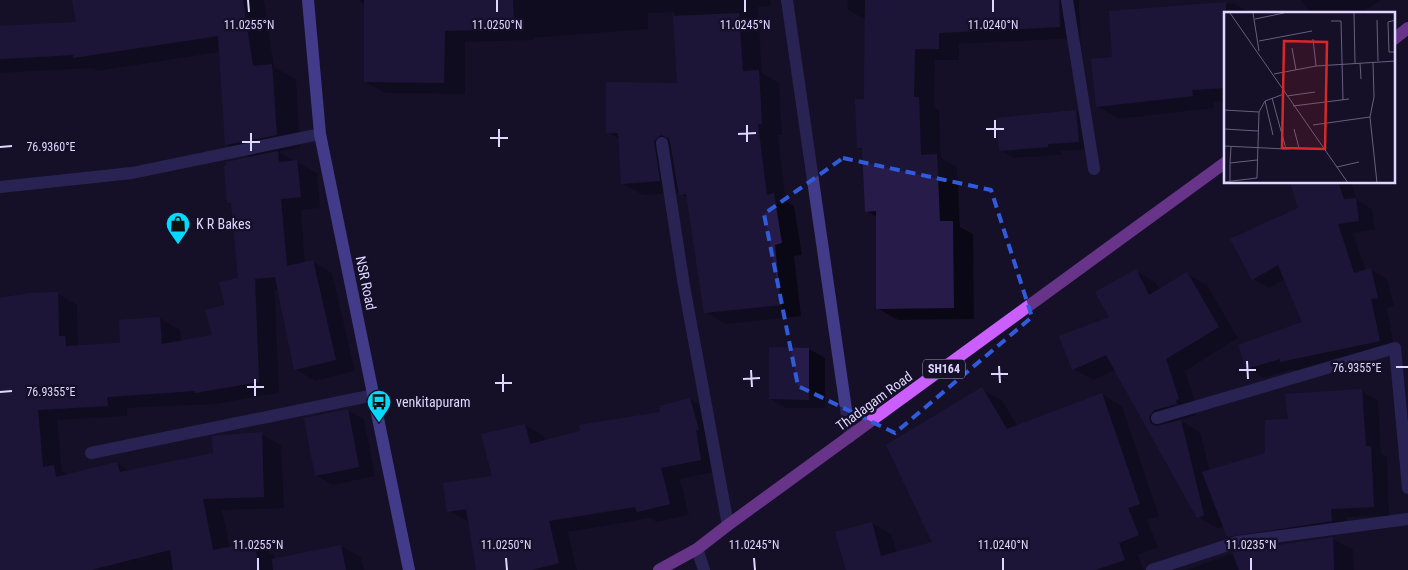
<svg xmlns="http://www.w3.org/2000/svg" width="1408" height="570" viewBox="0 0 1408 570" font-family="'Roboto Condensed',sans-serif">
<rect width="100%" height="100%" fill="#151028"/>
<!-- shadow -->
<g fill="#0007">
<path d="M73,0H264L274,67L296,79L300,148L278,152L317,173L320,208L301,210L305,263L312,261L332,273L355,371L315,381L295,369L279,290H275L279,393L216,404L127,408V416L57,420L62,471L69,475L117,463L130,471L214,454L261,434L281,445L284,508L222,510L230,548L254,543L274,555L275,560L341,546L361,557L364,570H0V299L57,293L77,305L78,345L81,346L122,344L160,318L180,330L181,342L213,336L239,279L233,205L228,202L250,158L226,145L220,52L98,71L93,68L0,73V27L77,23Z"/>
<path d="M358,0H770L771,6L758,7L762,73L779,83L782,135H778L786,202L794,206L802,255L794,256L801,316L726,324L705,312L688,198L680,193L643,195L622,184L619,139L607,132L678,84L674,12L648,13V29L533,38L534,40L465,42V94L385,93L365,82L366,6Z"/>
<path d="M847,0H1079L1081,38L959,44V60H935L934,107L939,110L941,158L957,167L960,227L973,234L974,319L898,320L877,308V217L866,211L864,151L858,148L865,100L866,20L848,10Z"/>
<path d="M1301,0H1381L1360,14H1314L1308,10Z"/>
<path d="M1234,3L1252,14H1226V101L1214,102V108L1119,119L1097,106L1113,58L1110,12Z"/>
<path d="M1076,111L1089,119L1092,149L1061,151V155L1014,158L1000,150Z"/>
<path d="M1291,182H1351L1357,200L1372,209L1375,230L1353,233L1366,271L1371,270L1387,279L1394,306L1387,308L1395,350L1298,371L1294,369L1264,378L1247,369L1240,346L1304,322L1286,279L1269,288L1253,279L1299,209Z"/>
<path d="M1136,271L1155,282L1160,290L1187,274L1207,285L1238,338L1185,371L1198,410L1195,411L1196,415L1180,420L1200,432L1210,471L1267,454L1290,420L1286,395L1362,391L1378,400L1381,453L1387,457L1389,516L1347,517V530L1243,545L1228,536L1224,526L1218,529L1198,517L1116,370L1093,380L1073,369L1110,317Z"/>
<path d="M770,349H809L825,358V408H786L770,399Z"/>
<path d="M982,389L1002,400L1018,427L1102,394L1122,406L1159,516L1147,520L1158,547L1138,555L1144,570H847L872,523L892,535L897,553L934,543Z"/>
<path d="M690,399L710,410L720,471L680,479L689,515L657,522L650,518L568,532L577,570H478L469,522L449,511L493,477L525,425L544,436L545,441L662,413Z"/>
<path d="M347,410L364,419L375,476L333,485L316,475Z"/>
<path d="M1333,539L1353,550L1354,570H1186L1239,551Z"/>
</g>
<!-- building -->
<g fill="#271c49">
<path d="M72,0H243L253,66L272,64L277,135L225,145L218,36L73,58V55L0,59V26L76,22Z"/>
<path d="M364,0H513L514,29L445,31L444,83L364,82Z"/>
<path d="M865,0H1059L1060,27L939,33V49H915L914,97H919L921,155L937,154L940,221H953L954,308L876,309V211L865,212L862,148H857L855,99H864Z"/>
<path d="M1226,2V88L1192,90L1193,96L1096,107L1091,59L1112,57L1109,11Z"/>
<path d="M739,13L743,71L759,70L762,124H758L767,195L774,193L782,243L775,245L781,305L704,313L686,194L679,195L670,141L668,138L661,135L654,141L660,181L621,184L618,133H606V82L677,83L673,16Z"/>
<path d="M1076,110L1079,142L1048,144V147L999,151L996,118Z"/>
<path d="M278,151L279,162L297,160L301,197L281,199L287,266L313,260L336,360L294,370L275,277L255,279L259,382L195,393V391L107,397L108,406L38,410L43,467L54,465L56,477L117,462L120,472L213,453L212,436L262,432L264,497L203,499L213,550L254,542L260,570H173L170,550L91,570H0V298L29,293L58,292L59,336H65L66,346L120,343L119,320L160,317L162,344L212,335L205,310L225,305L219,282L238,278L231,203H227L224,166H226V162Z"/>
<path d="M1290,182H1338L1344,199L1356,198L1359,221L1338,224L1354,273L1371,268L1378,298L1371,299L1380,341L1280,362V359L1246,369L1238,345L1302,322L1278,265L1252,280L1230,239L1298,208Z"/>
<path d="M1136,269L1149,295L1187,272L1219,327L1166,359L1179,399L1176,400L1177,404L1154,410L1149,417L1151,424L1156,426L1181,420L1204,515L1197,518L1106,355L1072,370L1059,336L1109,317L1095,292Z"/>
<path d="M769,347L809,348V400L769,399Z"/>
<path d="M982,387L1007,429L1102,393L1140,504L1128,508L1139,535L1119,543L1125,560L1095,570H846L835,532L872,522L881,556L932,542L886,445Z"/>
<path d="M1362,389L1366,446H1371L1374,507L1331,509L1332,521L1227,537L1202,472L1265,453V420L1288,419L1285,394Z"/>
<path d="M690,398L699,430H696L701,460L661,468L670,504L637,512L635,507L549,521L559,563L531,570H476L466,509L447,512L443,483L492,476L481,434L525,424L530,444L580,431L579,425L660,412L659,406Z"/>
<path d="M348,409L359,467L315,476L304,418Z"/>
<path d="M1333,537L1334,570H1239L1232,552Z"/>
<path d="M341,545L346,570H273L272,559Z"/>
</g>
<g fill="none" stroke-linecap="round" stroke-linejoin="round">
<!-- street -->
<g stroke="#423b87" stroke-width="12">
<path d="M787,0L850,437"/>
<path d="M1067,0L1094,169"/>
<path d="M662,143L684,286L728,525"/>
<path d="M0,187L132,173L320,134"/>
<path d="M1157,418L1395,348L1408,488"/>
<path d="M91,453L374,395"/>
<path d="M697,549L704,570"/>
<path d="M1152,570L1237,542L1408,519"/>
</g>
<!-- secondary -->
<path stroke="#796ffe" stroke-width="12" d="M308,0L320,134L409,570"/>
<!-- primary -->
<g stroke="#ca5ffe" stroke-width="12">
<path d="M1394,39L1408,28"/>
<path d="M659,570L697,549L728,525L1226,162"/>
</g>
</g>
<!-- marked area -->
<path d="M0 0H1408V570H0ZM843,158L991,190L1032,317L895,433L798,386L764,214Z" fill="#151028" fill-opacity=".55" fill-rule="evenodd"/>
<path fill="none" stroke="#305cdc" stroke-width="4" stroke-dasharray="10 6" stroke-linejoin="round" d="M843,158L991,190L1032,317L895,433L798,386L764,214Z"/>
<!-- ticks -->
<path fill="none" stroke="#ded7ff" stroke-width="2" d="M248,0L249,12M497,0V12M745,0V12M993,0V12M995,120V138M747,125V142M499,129V147M986,129H1004M251,133V151M738,134L756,133M490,138H508M242,142H260M0,147L12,146M1247,361L1248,379M999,366L1000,383M1396,367H1408M751,370L752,387M1239,370H1256M503,374V392M991,374H1008M255,379V396M743,379L760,378M495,383H512M247,387H264M0,392L12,391M258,558V570M506,558L507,570M754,558L755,570M1003,558V570M1251,558V570"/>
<!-- icons -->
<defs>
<symbol id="shop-pin" viewBox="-11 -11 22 30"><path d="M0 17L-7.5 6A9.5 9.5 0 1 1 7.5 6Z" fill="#04dafe" stroke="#151028"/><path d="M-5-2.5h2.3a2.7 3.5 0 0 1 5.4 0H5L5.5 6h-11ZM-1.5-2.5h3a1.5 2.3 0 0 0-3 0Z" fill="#111"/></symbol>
<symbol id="bus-pin" viewBox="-11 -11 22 30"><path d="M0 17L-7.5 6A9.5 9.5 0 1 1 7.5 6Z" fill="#04dafe" stroke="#151028"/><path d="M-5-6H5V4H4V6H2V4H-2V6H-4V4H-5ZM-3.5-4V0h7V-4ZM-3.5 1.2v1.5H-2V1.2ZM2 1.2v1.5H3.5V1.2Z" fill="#111"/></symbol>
</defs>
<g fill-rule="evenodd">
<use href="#shop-pin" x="164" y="210" width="28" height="38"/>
<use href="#bus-pin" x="365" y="388" width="28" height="38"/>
</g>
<g text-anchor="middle" stroke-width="5" stroke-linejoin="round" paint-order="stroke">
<!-- shield labels -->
<rect fill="#151028" stroke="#a29bbe" stroke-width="1" x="923" y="359.5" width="42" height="19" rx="4"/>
<g font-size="12" font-weight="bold" fill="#ded7ff">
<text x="944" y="373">SH164</text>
</g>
<!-- poi labels -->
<g font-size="14" fill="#ded7ff" stroke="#151028" text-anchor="start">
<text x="196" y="229">K R Bakes</text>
<text x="396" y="407">venkitapuram</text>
</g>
<!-- street labels -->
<g font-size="14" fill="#ded7ff" stroke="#151028">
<text transform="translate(366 283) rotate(78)" y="5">NSR Road</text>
<text transform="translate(874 401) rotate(-36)" y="5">Thadagam Road</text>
</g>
</g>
<!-- overview -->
<g transform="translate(1224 12)">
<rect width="171" height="171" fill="#151028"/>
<path fill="none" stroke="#65607e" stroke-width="1" d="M6,1L124,171M29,1L35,39M130,1L131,51M31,7L60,1M153,8L154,49M172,8L164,10L165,40H172M107,9H117L119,88M89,27L92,54M35,29L88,19M68,36L72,58M136,51L137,67M50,62L92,54L172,49M63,84L91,80M41,89L49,123M69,94L125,87M0,98L35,100L41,89L60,82M146,105L153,171M89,113L146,105L150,85L149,50M0,117L34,119M0,134L62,137L48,86M62,137L75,136L70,117M6,151L7,135M113,155L135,150M0,170L33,166L35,100M6,170V151L33,148"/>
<path fill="#d62828" fill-opacity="0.15" stroke="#d62828" stroke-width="2.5" d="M60,29L103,30L101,137L58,136Z"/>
<rect width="171" height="171" fill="none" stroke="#ded7ff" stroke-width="2.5"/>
</g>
<g font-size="12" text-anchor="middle" fill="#ded7ff" stroke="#151028" stroke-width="5" stroke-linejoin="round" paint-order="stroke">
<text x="249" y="29">11.0255°N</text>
<text x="497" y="29">11.0250°N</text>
<text x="745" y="29">11.0245°N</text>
<text x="993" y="29">11.0240°N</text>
<text x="51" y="151">76.9360°E</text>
<text x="1357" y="372">76.9355°E</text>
<text x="51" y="396">76.9355°E</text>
<text x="258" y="549">11.0255°N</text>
<text x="506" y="549">11.0250°N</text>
<text x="754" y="549">11.0245°N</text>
<text x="1003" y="549">11.0240°N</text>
<text x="1251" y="549">11.0235°N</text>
</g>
</svg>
